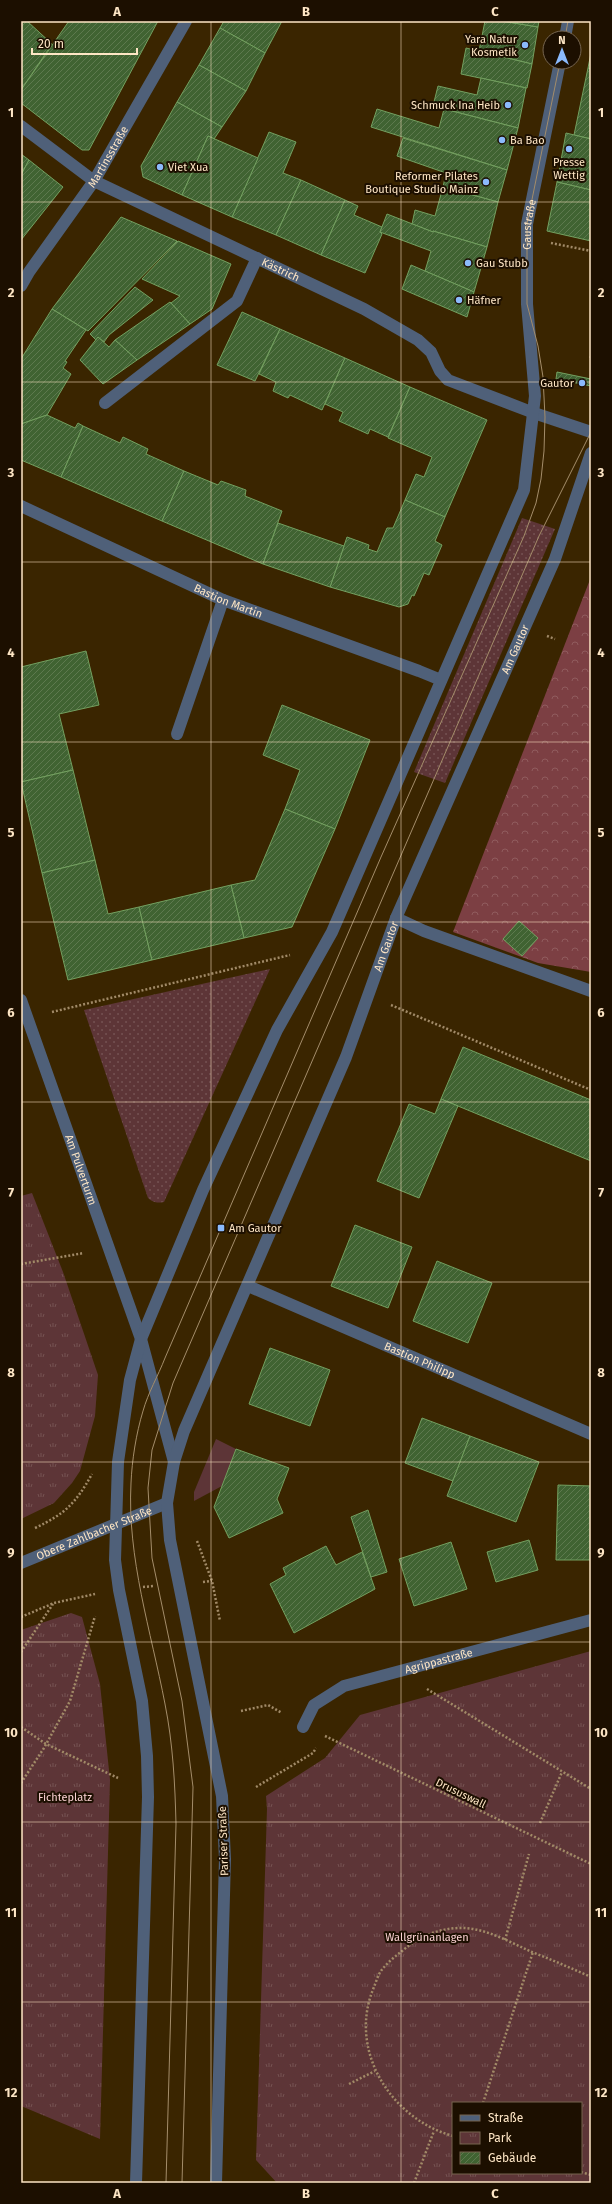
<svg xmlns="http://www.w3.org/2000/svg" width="612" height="2204" viewBox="0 0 612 2204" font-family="'Fira Sans',sans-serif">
<defs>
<pattern id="grass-dots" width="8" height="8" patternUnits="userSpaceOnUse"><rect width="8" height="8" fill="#5d3537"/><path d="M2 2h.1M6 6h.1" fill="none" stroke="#755252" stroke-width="1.8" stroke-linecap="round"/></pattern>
<pattern id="forest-crowns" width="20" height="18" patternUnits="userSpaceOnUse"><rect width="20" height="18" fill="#7c3f43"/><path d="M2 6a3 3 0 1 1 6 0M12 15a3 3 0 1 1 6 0" fill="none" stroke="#905b5d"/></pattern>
<pattern id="park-tufts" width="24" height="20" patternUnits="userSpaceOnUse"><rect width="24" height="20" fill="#5d3537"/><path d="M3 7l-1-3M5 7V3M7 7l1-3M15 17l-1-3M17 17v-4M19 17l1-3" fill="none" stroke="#755252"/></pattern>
<pattern id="building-hatch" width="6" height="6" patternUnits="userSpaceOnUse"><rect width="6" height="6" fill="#406332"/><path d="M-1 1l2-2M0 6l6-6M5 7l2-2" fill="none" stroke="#5d794e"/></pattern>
</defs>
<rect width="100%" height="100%" fill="#3a2500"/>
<!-- grass -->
<g fill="url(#grass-dots)">
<path d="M522,518L555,529L445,783L414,772Z"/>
<path d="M270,969L164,1202C157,1203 154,1203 148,1198L84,1010Z"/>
</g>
<!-- forest -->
<path fill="url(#forest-crowns)" d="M591,577V972L538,963L453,932Z"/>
<!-- park -->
<g fill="url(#park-tufts)" fill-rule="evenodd">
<path d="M32,1193L63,1272L98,1375L95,1416L80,1471L72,1483L54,1503L21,1519V1196Z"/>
<path d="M71,1613L82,1617L100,1684L110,1780L100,2139L21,2106V1630Z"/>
<path d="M591,1651V2183H277L256,2160L267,1809L266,1796L325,1758L360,1715ZM453,2103H581V2173H453Z"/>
</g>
<!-- garden -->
<path fill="#5d3537" d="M216,1439L236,1449L222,1486L194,1501V1492Z"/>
<!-- building -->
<g fill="url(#building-hatch)" stroke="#73a060">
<path d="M21,21H27L52,44L21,90Z"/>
<path d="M69,21H158L89,150H82L21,103V90Z"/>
<path d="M224,21H282L265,53L220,28Z"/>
<path d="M485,21H502L538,27L532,64L479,51Z"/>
<path d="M502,21H539L538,27Z"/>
<path d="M220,28L265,53L246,91L199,65Z"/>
<path d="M466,48L532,64L527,88L461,74Z"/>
<path d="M591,53V69L588,68Z"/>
<path d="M199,65L246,91L222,127L177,102Z"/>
<path d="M588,68L591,69V139L574,135Z"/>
<path d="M481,78L526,88L518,128L433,106L438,86L477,95Z"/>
<path d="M177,102L222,127L214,139L208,136L182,195L143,177L141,166Z"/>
<path d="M377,109L439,128L444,109L518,128L507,170L371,127Z"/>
<path d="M269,132L296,142L283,173L301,180L276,235L232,217Z"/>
<path d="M566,133L591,139V190L557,182Z"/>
<path d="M208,136L258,158L232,217L182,195Z"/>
<path d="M403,138L507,170L498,202L443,187L446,173L397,156Z"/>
<path d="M21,154L29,160L21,175Z"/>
<path d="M29,160L63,187L21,240V175Z"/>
<path d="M301,180L345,200L321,255L276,235Z"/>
<path d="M557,182L591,190V241L547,231Z"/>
<path d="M443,187L498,202L487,247L433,231V232L412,224L415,210L435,216Z"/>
<path d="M345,200L358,206L354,215L382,227L380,232L382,234L365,273L321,255Z"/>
<path d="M387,214L433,232V231L487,247L474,292L425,271L431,251L380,232Z"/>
<path d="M121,217L177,241L88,331L52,309Z"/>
<path d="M178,241L231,264L212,309L190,324L171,303L180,296L142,279Z"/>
<path d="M411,265L474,292L467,317L402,289Z"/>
<path d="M135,287L153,300L109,335L104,342L98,337L96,340L90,334Z"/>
<path d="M170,302L190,324L137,360L115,340Z"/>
<path d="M52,309L86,330L65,361L67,362L63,368L71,374L47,415L21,424V359Z"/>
<path d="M242,312L280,329L255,381L217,365Z"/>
<path d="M280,329L345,358L322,410L290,395L288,398L273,391L276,382L259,374Z"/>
<path d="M98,337L109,347L115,340L137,360L103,384L80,360Z"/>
<path d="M345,358L410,387L388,437L370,429L368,434L339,421L343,412L325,404Z"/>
<path d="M557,372L591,379V386L556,379Z"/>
<path d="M410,387L487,420L445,517L405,500L416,474L424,477L432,457L388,438Z"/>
<path d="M47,415L75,428L78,423L83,426L61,477L21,460V424Z"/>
<path d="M83,426L120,443L123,437L148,449L146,454L184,471L162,521L61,477Z"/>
<path d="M184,471L218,485L221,481L246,490L245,496L282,511L263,564L162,521Z"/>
<path d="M405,500L445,517L435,541L442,545L429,575L424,573L414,596L412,595L408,604L399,607L330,587L347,537L369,545L368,549L377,552L387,528H393Z"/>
<path d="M278,523L344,546L330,587L263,564Z"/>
<path d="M86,651L99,705L59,714L73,770L21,782V667Z"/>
<path d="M282,705L370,740L335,829L285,809L300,770L263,755Z"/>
<path d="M73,770L95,860L42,873L21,782Z"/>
<path d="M285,809L335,829L292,927L244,938L231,885L255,880Z"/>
<path d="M95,860L108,914L139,907L152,960L68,980L42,873Z"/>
<path d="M231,885L244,938L152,960L139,907Z"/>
<path d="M519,921L538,938L522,956L503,939Z"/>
<path d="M463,1047L591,1100V1161L441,1099Z"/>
<path d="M441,1099L458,1106L419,1198L377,1181L409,1104L435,1114Z"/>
<path d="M355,1225L412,1247L388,1308L331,1286Z"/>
<path d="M437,1261L492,1283L468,1343L413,1321Z"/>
<path d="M270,1348L330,1370L310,1426L249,1404Z"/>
<path d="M422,1418L470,1436L453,1481L405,1463Z"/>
<path d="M470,1436L539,1462L516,1522L447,1496Z"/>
<path d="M236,1449L289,1468L277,1499L283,1513L229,1538L214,1507Z"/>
<path d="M558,1485L591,1486V1560H556Z"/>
<path d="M368,1510L387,1572L371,1577L351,1517Z"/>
<path d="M529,1540L538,1570L496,1582L487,1552Z"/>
<path d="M451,1542L467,1589L414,1606L399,1559Z"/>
<path d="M326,1546L336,1565L362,1552L375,1589L294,1633L270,1584L286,1575L283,1568Z"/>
</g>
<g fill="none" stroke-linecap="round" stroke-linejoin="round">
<!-- path -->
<g stroke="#a18a67" stroke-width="2.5" stroke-dasharray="2 2" stroke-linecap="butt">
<path d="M551,243L591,251"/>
<path d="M590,358L591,357"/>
<path d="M547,636L555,639"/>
<path d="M391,1005L591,1090"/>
<path d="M52,1012L290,955"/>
<path d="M21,1264L84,1253"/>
<path d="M35,1528C65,1514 76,1503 92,1474"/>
<path d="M197,1541L212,1581L220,1621"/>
<path d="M203,1582L212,1581"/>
<path d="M143,1587L154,1586"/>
<path d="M21,1617L54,1603L95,1594"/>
<path d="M21,1652L53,1604"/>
<path d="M427,1689L591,1789"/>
<path d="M241,1711L268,1705L282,1713"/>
<path d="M21,1727L46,1744L118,1778"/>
<path d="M325,1736L591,1864"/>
<path d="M21,1783L44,1748L70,1701L95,1616"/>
<path d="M256,1787L313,1753L316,1748"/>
<path d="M540,1823L562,1772"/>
<path d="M505,1940L529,1854"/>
<path d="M349,2084L375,2071"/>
<path d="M483,2103L533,1952"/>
<path d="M453,2136C391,2119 347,2050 374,1987C376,1982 378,1975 381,1971C386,1964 394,1957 401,1952C417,1938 436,1929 458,1928C485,1927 509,1942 532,1952C552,1960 571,1968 591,1977"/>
<path d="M581,2172L591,2175"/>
<path d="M414,2183L434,2131"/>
</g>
<!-- lane -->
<g stroke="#4f6079" stroke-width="12">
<path d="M105,403L237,301L257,258"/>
<path d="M177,734L223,600"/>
<path d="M396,918L424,931L591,991"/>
</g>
<!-- street -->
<g stroke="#4f6079" stroke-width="12">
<path d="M565,38L568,21"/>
<path id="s1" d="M21,126L94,181L364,309L418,340L431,352L440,371L448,380L534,413L591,432"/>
<path id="s2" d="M21,286L29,272L94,181L186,21"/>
<path id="s3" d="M21,506L223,600L419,671L441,680"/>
<path id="s4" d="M21,1000L141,1339L174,1462"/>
<path id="s5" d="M248,1286L591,1434"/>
<path id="s6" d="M21,1563L167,1503"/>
<path id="s7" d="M303,1727L314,1705L344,1686L591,1620"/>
<path id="s8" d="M136,2183L148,1797L147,1756L142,1701L119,1590L115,1560L118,1462L130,1380L141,1339L203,1190L277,1030L332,932L524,490L535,396L527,304V224L560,62"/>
<path id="s9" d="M216,2183L225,1859L222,1796L170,1540L167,1503L174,1462L184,1431L346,1057L396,918L555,559L591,453"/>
</g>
<!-- tram -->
<g stroke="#a48d6a" stroke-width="1">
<path d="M565,38L568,21"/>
<path d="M166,2183L176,1824C175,1784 173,1744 165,1704C151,1631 127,1558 131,1483C132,1460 136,1434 143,1411C148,1393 158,1376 165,1358L381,857L524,536L536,503L541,479L544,451L545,417L543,377L538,346L527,304V224L560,62"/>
<path d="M182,2183L193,1787L182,1701L152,1558L148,1488L152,1450L173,1383L539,536L591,432"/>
</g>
</g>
<!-- grid -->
<path fill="none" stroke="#fee6c5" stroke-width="1" stroke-opacity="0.55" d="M211,21V2183M401,21V2183M21,202H591M21,382H591M21,562H591M21,742H591M21,922H591M21,1102H591M21,1282H591M21,1462H591M21,1642H591M21,1822H591M21,2002H591"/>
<!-- markers -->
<g fill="#8bbafc" stroke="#1c0f00" stroke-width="1.5">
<circle cx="525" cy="45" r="4"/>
<circle cx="508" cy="105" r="4"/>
<circle cx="502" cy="140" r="4"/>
<circle cx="569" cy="149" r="4"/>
<circle cx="160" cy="167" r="4"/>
<circle cx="486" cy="182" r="4"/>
<circle cx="468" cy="263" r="4"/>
<circle cx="459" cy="300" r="4"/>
<circle cx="582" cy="383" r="4"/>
<rect x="217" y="1224" width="8" height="8" rx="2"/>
</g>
<g text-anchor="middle" stroke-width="4" stroke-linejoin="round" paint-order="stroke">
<!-- poi labels -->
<g font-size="11" fill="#fee6c5" stroke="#1c0f00" text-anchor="start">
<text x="517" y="43" text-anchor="end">Yara Natur<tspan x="517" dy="13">Kosmetik</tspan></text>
<text x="500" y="109" text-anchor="end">Schmuck Ina Heib</text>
<text x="510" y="144">Ba Bao</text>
<text x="569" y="166" text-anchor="middle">Presse<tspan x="569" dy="13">Wettig</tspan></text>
<text x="168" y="171">Viet Xua</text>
<text x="478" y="180" text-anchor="end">Reformer Pilates<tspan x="478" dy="13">Boutique Studio Mainz</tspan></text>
<text x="476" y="267">Gau Stubb</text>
<text x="467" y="304">Häfner</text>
<text x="574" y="387" text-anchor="end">Gautor</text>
<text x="229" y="1232">Am Gautor</text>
</g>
<!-- street labels -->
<g font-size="11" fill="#fee6c5" stroke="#1c0f00">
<text dy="4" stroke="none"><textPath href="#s2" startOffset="156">Martinsstraße</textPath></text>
<text dy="4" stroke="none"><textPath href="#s8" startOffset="2048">Gaustraße</textPath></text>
<text dy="4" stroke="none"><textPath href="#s1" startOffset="298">Kästrich</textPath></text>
<text dy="4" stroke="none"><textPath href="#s3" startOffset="228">Bastion Martin</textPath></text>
<text dy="4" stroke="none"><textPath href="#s9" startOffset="1609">Am Gautor</textPath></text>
<text dy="4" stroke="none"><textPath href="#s9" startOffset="1285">Am Gautor</textPath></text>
<text dy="4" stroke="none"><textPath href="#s4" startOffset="180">Am Pulverturm</textPath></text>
<text dy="4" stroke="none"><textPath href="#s5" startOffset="187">Bastion Philipp</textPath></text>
<text dy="4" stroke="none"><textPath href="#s6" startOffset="79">Obere Zahlbacher Straße</textPath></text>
<text dy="4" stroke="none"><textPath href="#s7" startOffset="158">Agrippastraße</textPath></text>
<text transform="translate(461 1793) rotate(26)" y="4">Drususwall</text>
<text transform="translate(223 1841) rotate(-92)" y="4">Pariser Straße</text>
</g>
<!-- park labels -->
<g font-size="11" fill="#fbd2d3" stroke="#1c0f00">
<text x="65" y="1801">Fichteplatz</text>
<text x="427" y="1941">Wallgrünanlagen</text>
</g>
</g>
<!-- border -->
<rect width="612" height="2204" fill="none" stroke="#1c0f00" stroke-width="44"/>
<!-- legend -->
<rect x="452" y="2102" width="130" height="72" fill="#1c0f00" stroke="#76654f"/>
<rect x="460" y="2115" width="20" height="6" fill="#4f6079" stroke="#76654f"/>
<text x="488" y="2122" font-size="12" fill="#fee6c5">Straße</text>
<rect x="460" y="2132" width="20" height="12" fill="url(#park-tufts)" stroke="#76654f"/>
<text x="488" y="2142" font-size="12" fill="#fee6c5">Park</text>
<rect x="460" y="2152" width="20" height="12" fill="url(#building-hatch)" stroke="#76654f"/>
<text x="488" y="2162" font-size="12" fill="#fee6c5">Gebäude</text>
<!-- north arrow -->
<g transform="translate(562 50)"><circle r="19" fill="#1c0f00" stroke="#76654f"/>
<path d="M0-3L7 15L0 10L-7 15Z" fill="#8bbafc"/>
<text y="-6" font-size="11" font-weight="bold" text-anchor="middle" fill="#fee6c5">N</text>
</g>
<!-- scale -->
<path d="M32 48v6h105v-6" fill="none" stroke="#fee6c5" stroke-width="2"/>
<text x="38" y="48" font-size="12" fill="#fee6c5" stroke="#1c0f00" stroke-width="3" paint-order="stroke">20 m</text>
<rect x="22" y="22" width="568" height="2160" fill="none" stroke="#fee6c5" stroke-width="1.5"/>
<g font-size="13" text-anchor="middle" font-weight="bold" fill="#fee6c5">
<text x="117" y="16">A</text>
<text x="306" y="16">B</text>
<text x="495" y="16">C</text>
<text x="11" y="117">1</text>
<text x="601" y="117">1</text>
<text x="11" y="297">2</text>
<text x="601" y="297">2</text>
<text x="11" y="477">3</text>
<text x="601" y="477">3</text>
<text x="11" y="657">4</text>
<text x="601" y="657">4</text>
<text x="11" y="837">5</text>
<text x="601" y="837">5</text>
<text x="11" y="1017">6</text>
<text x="601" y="1017">6</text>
<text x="11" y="1197">7</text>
<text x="601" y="1197">7</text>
<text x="11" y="1377">8</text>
<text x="601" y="1377">8</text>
<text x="11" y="1557">9</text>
<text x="601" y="1557">9</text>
<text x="11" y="1737">10</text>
<text x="601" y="1737">10</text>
<text x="11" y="1917">11</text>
<text x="601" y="1917">11</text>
<text x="11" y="2097">12</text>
<text x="601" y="2097">12</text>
<text x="117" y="2198">A</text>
<text x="306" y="2198">B</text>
<text x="495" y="2198">C</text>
</g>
</svg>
